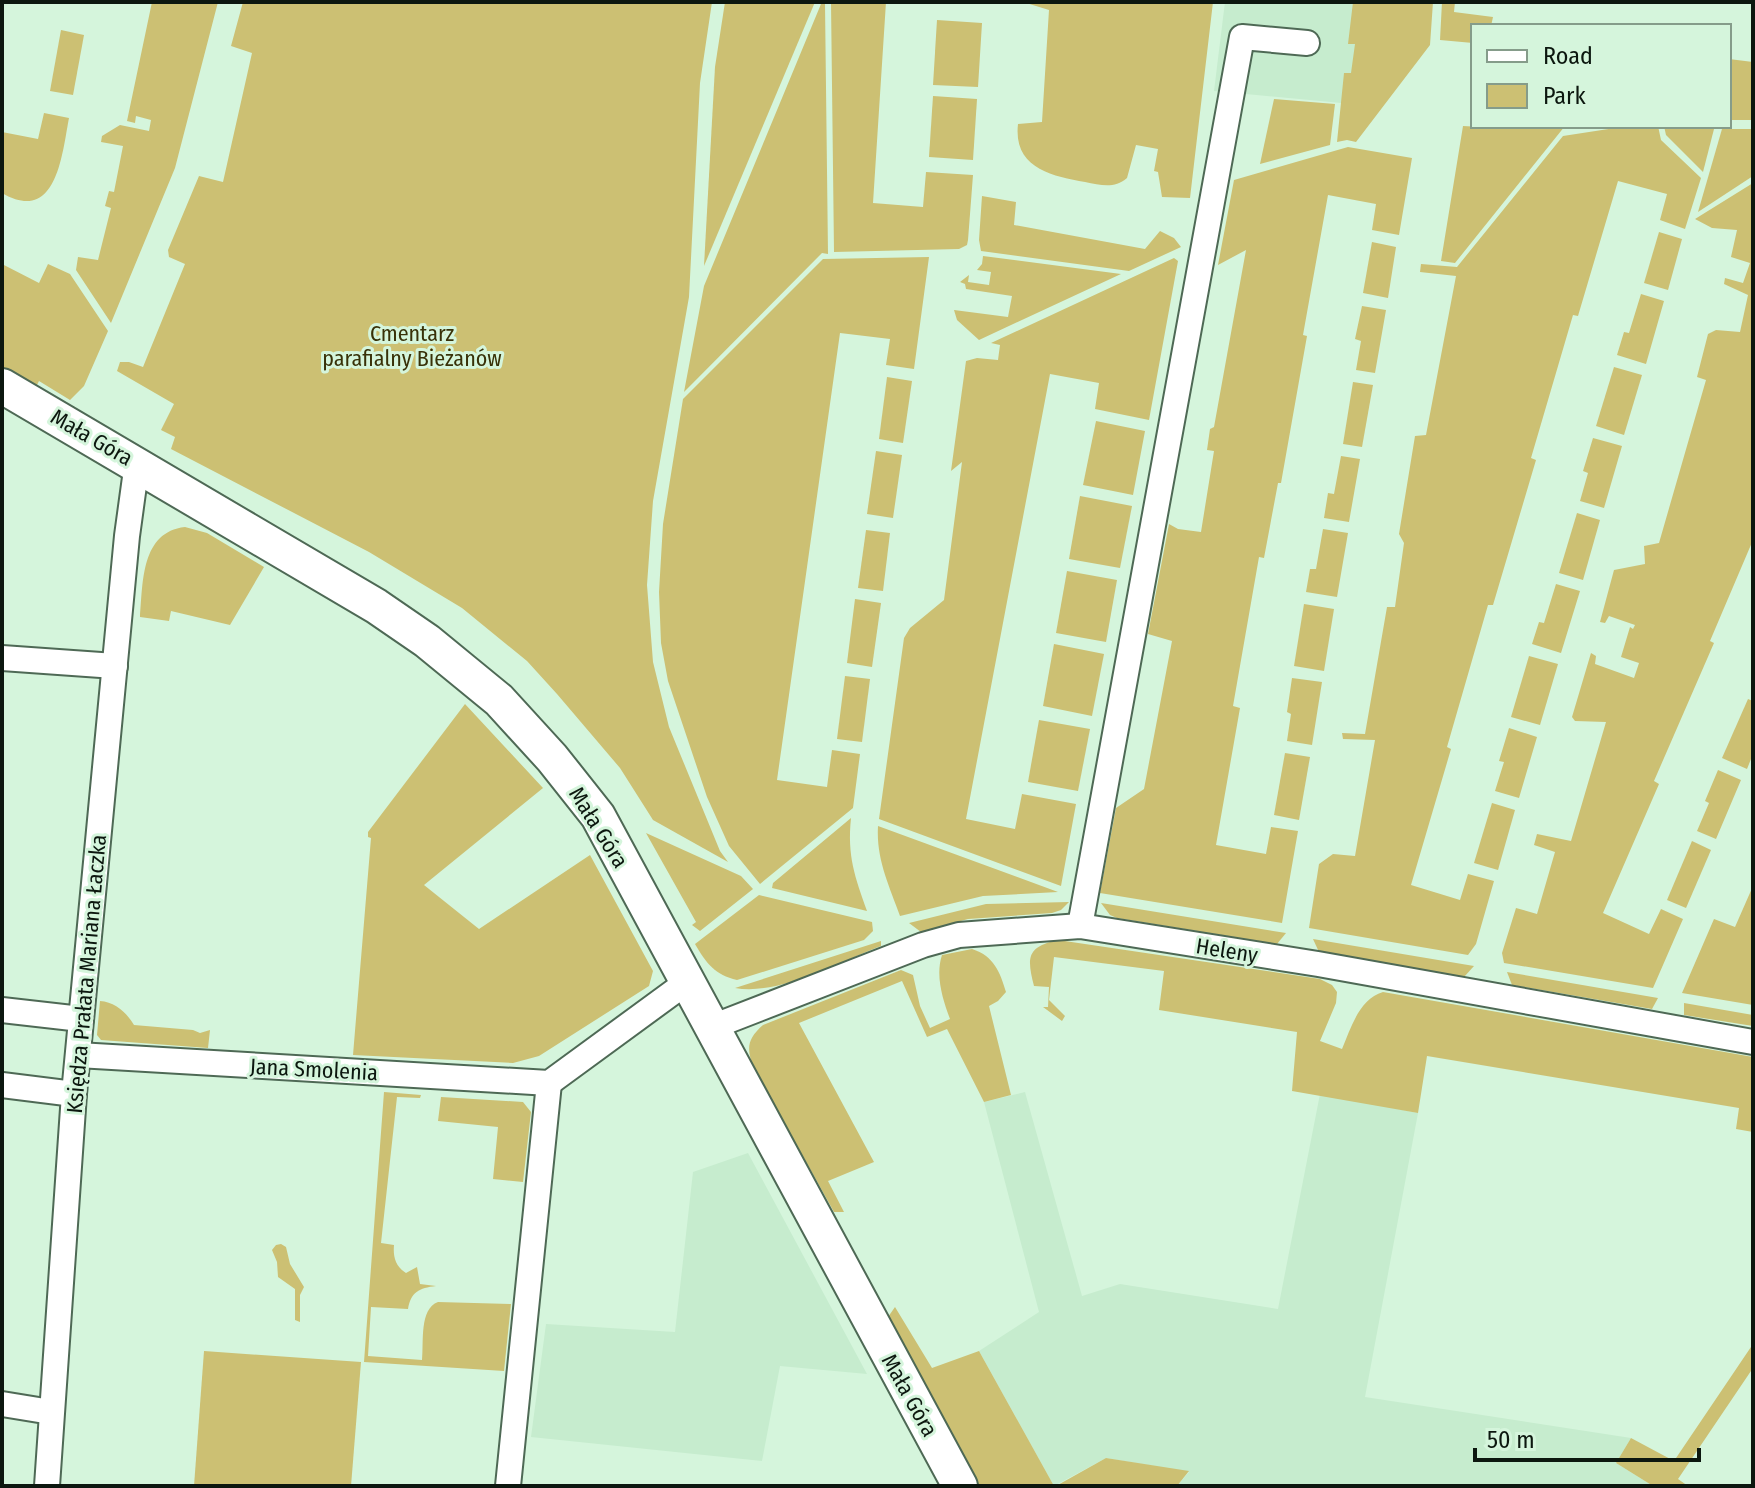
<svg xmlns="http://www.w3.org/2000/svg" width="1755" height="1488" viewBox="0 0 1755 1488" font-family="'Fira Sans Condensed',sans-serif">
<rect width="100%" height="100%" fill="#d5f5dc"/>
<!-- built -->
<g fill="#c6ecce">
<path d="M1225,2H1363L1352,104L1214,91Z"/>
<path d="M1025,1092L1082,1296L1120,1284L1278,1309L1320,1094L1418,1113L1365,1397L1631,1438L1616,1463L1653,1486H1177L1189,1472L1106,1458L1054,1486L979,1351L1039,1312L984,1102Z"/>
<path d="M748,1153L867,1374L780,1366L762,1461L531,1437L546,1324L675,1332L693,1172Z"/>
</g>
<!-- green -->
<g fill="#ccc073">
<path d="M152,2H218L175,168L111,323L76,270L78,257L98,260L111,208L105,206L109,191L114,192L123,146L101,142L102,136L120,125L149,131L151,120L136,116L135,123L127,121Z"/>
<path d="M243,2H712L700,83L689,297L653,501L647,585L653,662L669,727L720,851L728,862L653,820L620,768L557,694L527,661L462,608L369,552L171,449L175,437L161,430L174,404L117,371L120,362H129L143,367L185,264L169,257L168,250L199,176L223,182L252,53L231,46Z"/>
<path d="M725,2H815L704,266L715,67Z"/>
<path d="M831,2H886L873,203L923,207L926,172L973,175L968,240L967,245L959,249L834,252Z"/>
<path d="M1023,2H1213L1190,198L1162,197L1158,172L1154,171L1158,149L1136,145L1127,178C1114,189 1101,185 1085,182C1052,176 1013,168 1018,124L1042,122L1049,10Z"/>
<path d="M1353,2H1433L1430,45L1356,142L1347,140L1337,142L1344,73H1351L1355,44H1348Z"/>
<path d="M1442,2H1455L1454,12L1493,17L1491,26H1473V43L1440,40Z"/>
<path d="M821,4H825L828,254L822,253L684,392L704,286Z"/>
<path d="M937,20L982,23L978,87L933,85Z"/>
<path d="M61,30L84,35L73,95L50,91Z"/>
<path d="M1729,59L1753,62V120H1729Z"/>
<path d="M933,96L977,99L973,160L929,157Z"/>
<path d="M1274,99L1335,104L1330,145L1260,164Z"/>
<path d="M44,113L69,118C62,154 57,225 2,193V132L38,139Z"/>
<path d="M1463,126L1500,128L1501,126H1565L1455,263L1441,261Z"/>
<path d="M1628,126H1658L1661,140L1701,178L1685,229L1660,220L1667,194L1618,181L1578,316L1573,315L1531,458L1536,460L1493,605H1488L1447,747L1451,749L1411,885L1460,900L1468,874L1494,881L1476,944L1468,955L1309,928L1319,864L1333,854L1355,856L1375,740L1343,739L1342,733L1365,734L1387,607H1395L1404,543L1399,534L1415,436L1426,435L1456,276L1420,272L1421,264L1457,267L1563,136Z"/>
<path d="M1664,126L1714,129L1703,172L1666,135Z"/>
<path d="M1722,129H1753V176L1698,212Z"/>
<path d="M1348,147L1412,158L1399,235L1372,230L1376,204L1328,195L1303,335L1307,336L1281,483H1278L1264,558L1259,557L1233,706L1240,708L1216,845L1266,854L1271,827L1298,831L1282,923L1100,893L1116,808L1144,789L1172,641L1148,634L1169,524L1178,529L1201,532L1214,451L1207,450L1210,429L1214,427L1246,250L1218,265L1234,180Z"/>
<path d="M1753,183V540L1710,641L1714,643L1654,781L1659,784L1603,913L1649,934L1661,909L1683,919L1653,988L1504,963L1502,953L1516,908L1537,914L1555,852L1534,845L1537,834L1571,841L1606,722L1575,721L1572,717L1591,653L1596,656L1595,664L1634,678L1639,663L1621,657L1630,627L1633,629L1635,625L1609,616L1605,623L1600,622L1614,570L1645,564L1644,546L1659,543L1706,380L1697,377L1708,334L1716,330L1740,332L1748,295L1724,284L1725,278L1743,283L1750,263L1731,257L1737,230L1712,228L1695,219Z"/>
<path d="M982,196L1016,202L1014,225L1145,249L1160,231L1174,238L1181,247L1129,271L981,251L979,240Z"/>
<path d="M1659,232L1682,239L1668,290L1644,283Z"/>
<path d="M1372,242L1396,247L1388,298L1363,293Z"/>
<path d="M983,256L1121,274L979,340L957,320L954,310L1008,317L1012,296L966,289L965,284L960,282L969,275L968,282L989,285L991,272L977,270L982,264Z"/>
<path d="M929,257L914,369L886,365L890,339L840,333L777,780L827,787L832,750L860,754L853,808L760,884L729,846L707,797L668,681L661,643L659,592L663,524L683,399L823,259Z"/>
<path d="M1174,258L1178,261L1149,420L1095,409L1099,383L1050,374L966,819L1015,829L1022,794L1076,804L1061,886L879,819L904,638L910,628L944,600L962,462L951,471L966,361L977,358L998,360L1000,345L991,343Z"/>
<path d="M2,264L39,283L48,264L70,274L108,331L84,386L70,400L39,381L35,389L2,370Z"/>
<path d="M1641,294L1664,301L1646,364L1617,355L1624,332L1629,333Z"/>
<path d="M1362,306L1386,310L1375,373L1356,370L1361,341L1355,339Z"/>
<path d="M1614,367L1642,375L1624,435L1596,426Z"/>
<path d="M887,377L912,381L903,443L879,439Z"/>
<path d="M1353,382L1373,385L1362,447L1343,444Z"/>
<path d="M1096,421L1145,431L1133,495L1083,485Z"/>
<path d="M1593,438L1622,446L1604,508L1580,501L1588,473L1583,471Z"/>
<path d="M876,451L902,455L893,518L867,514Z"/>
<path d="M1341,456L1360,459L1349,522L1324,518L1328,493L1334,494Z"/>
<path d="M1080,496L1132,506L1120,568L1069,559Z"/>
<path d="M1577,513L1600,520L1583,580L1559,573Z"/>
<path d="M185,527L207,533L264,567L230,625L171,611L169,621L140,617C143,582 141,532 185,527Z"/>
<path d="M1323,529L1348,533L1337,597L1306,592L1310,569H1316Z"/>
<path d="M866,530L890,533L883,591L858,588Z"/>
<path d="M1067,571L1117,580L1106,642L1056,633Z"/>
<path d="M1556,584L1580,591L1561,653L1532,644L1539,622L1544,623Z"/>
<path d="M855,599L881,603L872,667L847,663Z"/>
<path d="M1304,604L1334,609L1324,671L1294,666Z"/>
<path d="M1054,644L1104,654L1092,716L1043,706Z"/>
<path d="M1529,656L1558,664L1540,725L1511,717Z"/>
<path d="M845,676L870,679L862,742L837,739Z"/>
<path d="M1292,678L1322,682L1312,745L1287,741L1291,714L1287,712Z"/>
<path d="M1748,699L1753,701V754L1747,769L1722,758Z"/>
<path d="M465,704L543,788L424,885L479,929L590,855L653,971L649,986L539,1056L513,1063L353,1055L371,838L368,837V832Z"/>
<path d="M1039,720L1090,729L1078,791L1028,782Z"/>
<path d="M1509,728L1537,737L1519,798L1495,791L1504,762L1499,761Z"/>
<path d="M1285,753L1310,757L1299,820L1274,815Z"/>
<path d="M1718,770L1741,780L1716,839L1697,831L1709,803L1705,801Z"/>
<path d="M1492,803L1515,810L1498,870L1474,863Z"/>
<path d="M851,818C847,856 855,877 867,911L772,888L773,883Z"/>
<path d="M878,826L1058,892L983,896L900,916C889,885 876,859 878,826Z"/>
<path d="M646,833L741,876L753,889L700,931L692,925L696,922Z"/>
<path d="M1692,841L1711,850L1686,908L1667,900Z"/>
<path d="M1753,886V1005L1682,993L1714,919L1735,927Z"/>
<path d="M759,895L872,922L873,931L864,940L737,980C715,975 706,963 695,944Z"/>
<path d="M1069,902L1061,910L1052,913L968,919L921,932L909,923L986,904Z"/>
<path d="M1101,903L1286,933L1277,944L1117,918L1110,915Z"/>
<path d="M1313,939L1474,966L1464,977L1319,952Z"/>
<path d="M1058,940L1320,979L1332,985L1337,992L1336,1003L1320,1041L1342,1049C1351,1028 1359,999 1383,992L1753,1057V1132L1736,1129L1739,1108L1427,1056L1418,1113L1292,1091L1297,1032L1159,1010L1164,971L1054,957L1049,1000L1065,1016L1062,1021L1043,1007H1048L1049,987L1034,986C1027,958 1026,947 1058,940Z"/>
<path d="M881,941V946C839,962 779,996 735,988Z"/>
<path d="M972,949C994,956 1000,972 1006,992L998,1001L989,1006L1011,1095L984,1102L947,1029L927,1037L902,981L799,1023L874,1162L828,1181L844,1212H834L754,1068C746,1049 747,1039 763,1025L901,970L913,975L920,1006L930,1028L950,1019C943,1000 935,976 942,955Z"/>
<path d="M1507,972L1658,998L1652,1009L1512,985Z"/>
<path d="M100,1001C115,1002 126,1012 134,1025L193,1030L200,1033L210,1030L208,1048L101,1040L97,1035Z"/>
<path d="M1684,1003L1753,1015V1026L1684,1015Z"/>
<path d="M384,1092L421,1095L420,1098L397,1097L381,1243L394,1245C393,1256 395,1266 406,1273L417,1267L420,1284L436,1286C419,1288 411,1292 408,1309L371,1307L368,1356L422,1360C424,1342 419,1309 438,1302L511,1304L504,1371L364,1362Z"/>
<path d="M441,1097L523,1102L531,1112L523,1182L493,1179L498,1127L438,1121Z"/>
<path d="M281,1244L286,1247L290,1264L304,1287L300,1295V1322L295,1320V1289L278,1277L277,1262L272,1250L276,1245Z"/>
<path d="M895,1307L932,1368L979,1351L1054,1486H978L888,1317Z"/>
<path d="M1753,1344V1368L1678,1479L1688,1486H1653L1616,1463L1631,1438L1674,1461Z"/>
<path d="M204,1351L361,1362L351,1486H194Z"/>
<path d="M1106,1458L1189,1471L1177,1486H1056Z"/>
</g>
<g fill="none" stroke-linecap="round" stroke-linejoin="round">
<defs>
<g id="street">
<path d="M2,658L115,666"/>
<path d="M1080,926L1242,37L1307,43"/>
<path d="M2,1010L81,1019"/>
<path d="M712,1027L923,945L959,935L1080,926L1318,964L1753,1042"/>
<path d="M78,1055L549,1083L687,982"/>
<path d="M2,1085L74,1094"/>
<path d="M2,1404L51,1412"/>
<path d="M47,1486L74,1094L127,536L137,463"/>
<path d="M508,1486L549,1083"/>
</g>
<path id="secondary" d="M2,386L376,606L427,641L499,700L552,758L598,816L960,1486"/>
</defs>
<!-- street casing -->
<use href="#street" stroke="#4e6955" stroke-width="28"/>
<!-- secondary casing -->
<use href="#secondary" stroke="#4e6955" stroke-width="38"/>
<!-- street -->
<use href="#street" stroke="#fff" stroke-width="24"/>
<!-- secondary -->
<use href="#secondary" stroke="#fff" stroke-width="34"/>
</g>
<g text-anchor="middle" stroke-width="6" stroke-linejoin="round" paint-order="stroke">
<!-- park labels -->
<g font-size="22" fill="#383108" stroke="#d5f5dc">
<text x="412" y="341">Cmentarz<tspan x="412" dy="25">parafialny Bieżanów</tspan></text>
</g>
<!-- street labels -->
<g font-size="22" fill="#0c170f" stroke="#d5f5dc">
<text transform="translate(92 437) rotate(30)" y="8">Mała Góra</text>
<text transform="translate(599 827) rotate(58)" y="8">Mała Góra</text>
<text transform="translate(1227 950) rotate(9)" y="8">Heleny</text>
<text transform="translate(86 974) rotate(-85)" y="8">Księdza Prałata Mariana Łaczka</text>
<text transform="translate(314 1069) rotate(3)" y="8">Jana Smolenia</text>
<text transform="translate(910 1395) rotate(61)" y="8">Mała Góra</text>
</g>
</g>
<!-- border -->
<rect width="1755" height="1488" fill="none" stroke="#0c170f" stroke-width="8"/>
<!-- legend -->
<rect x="1471" y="24" width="260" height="104" fill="#d5f5dc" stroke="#859c8a" stroke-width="2"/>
<rect x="1487" y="50" width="40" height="12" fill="#ffffff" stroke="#859c8a" stroke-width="2"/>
<text x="1543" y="64" font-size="24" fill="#0c170f">Road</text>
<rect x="1487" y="84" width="40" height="24" fill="#ccc073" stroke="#859c8a" stroke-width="2"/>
<text x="1543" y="104" font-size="24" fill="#0c170f">Park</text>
<!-- scale -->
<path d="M1475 1448v12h224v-12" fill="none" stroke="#0c170f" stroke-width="4"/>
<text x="1487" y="1448" font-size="24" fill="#0c170f" stroke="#d5f5dc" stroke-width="6" paint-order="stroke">50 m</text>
</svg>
